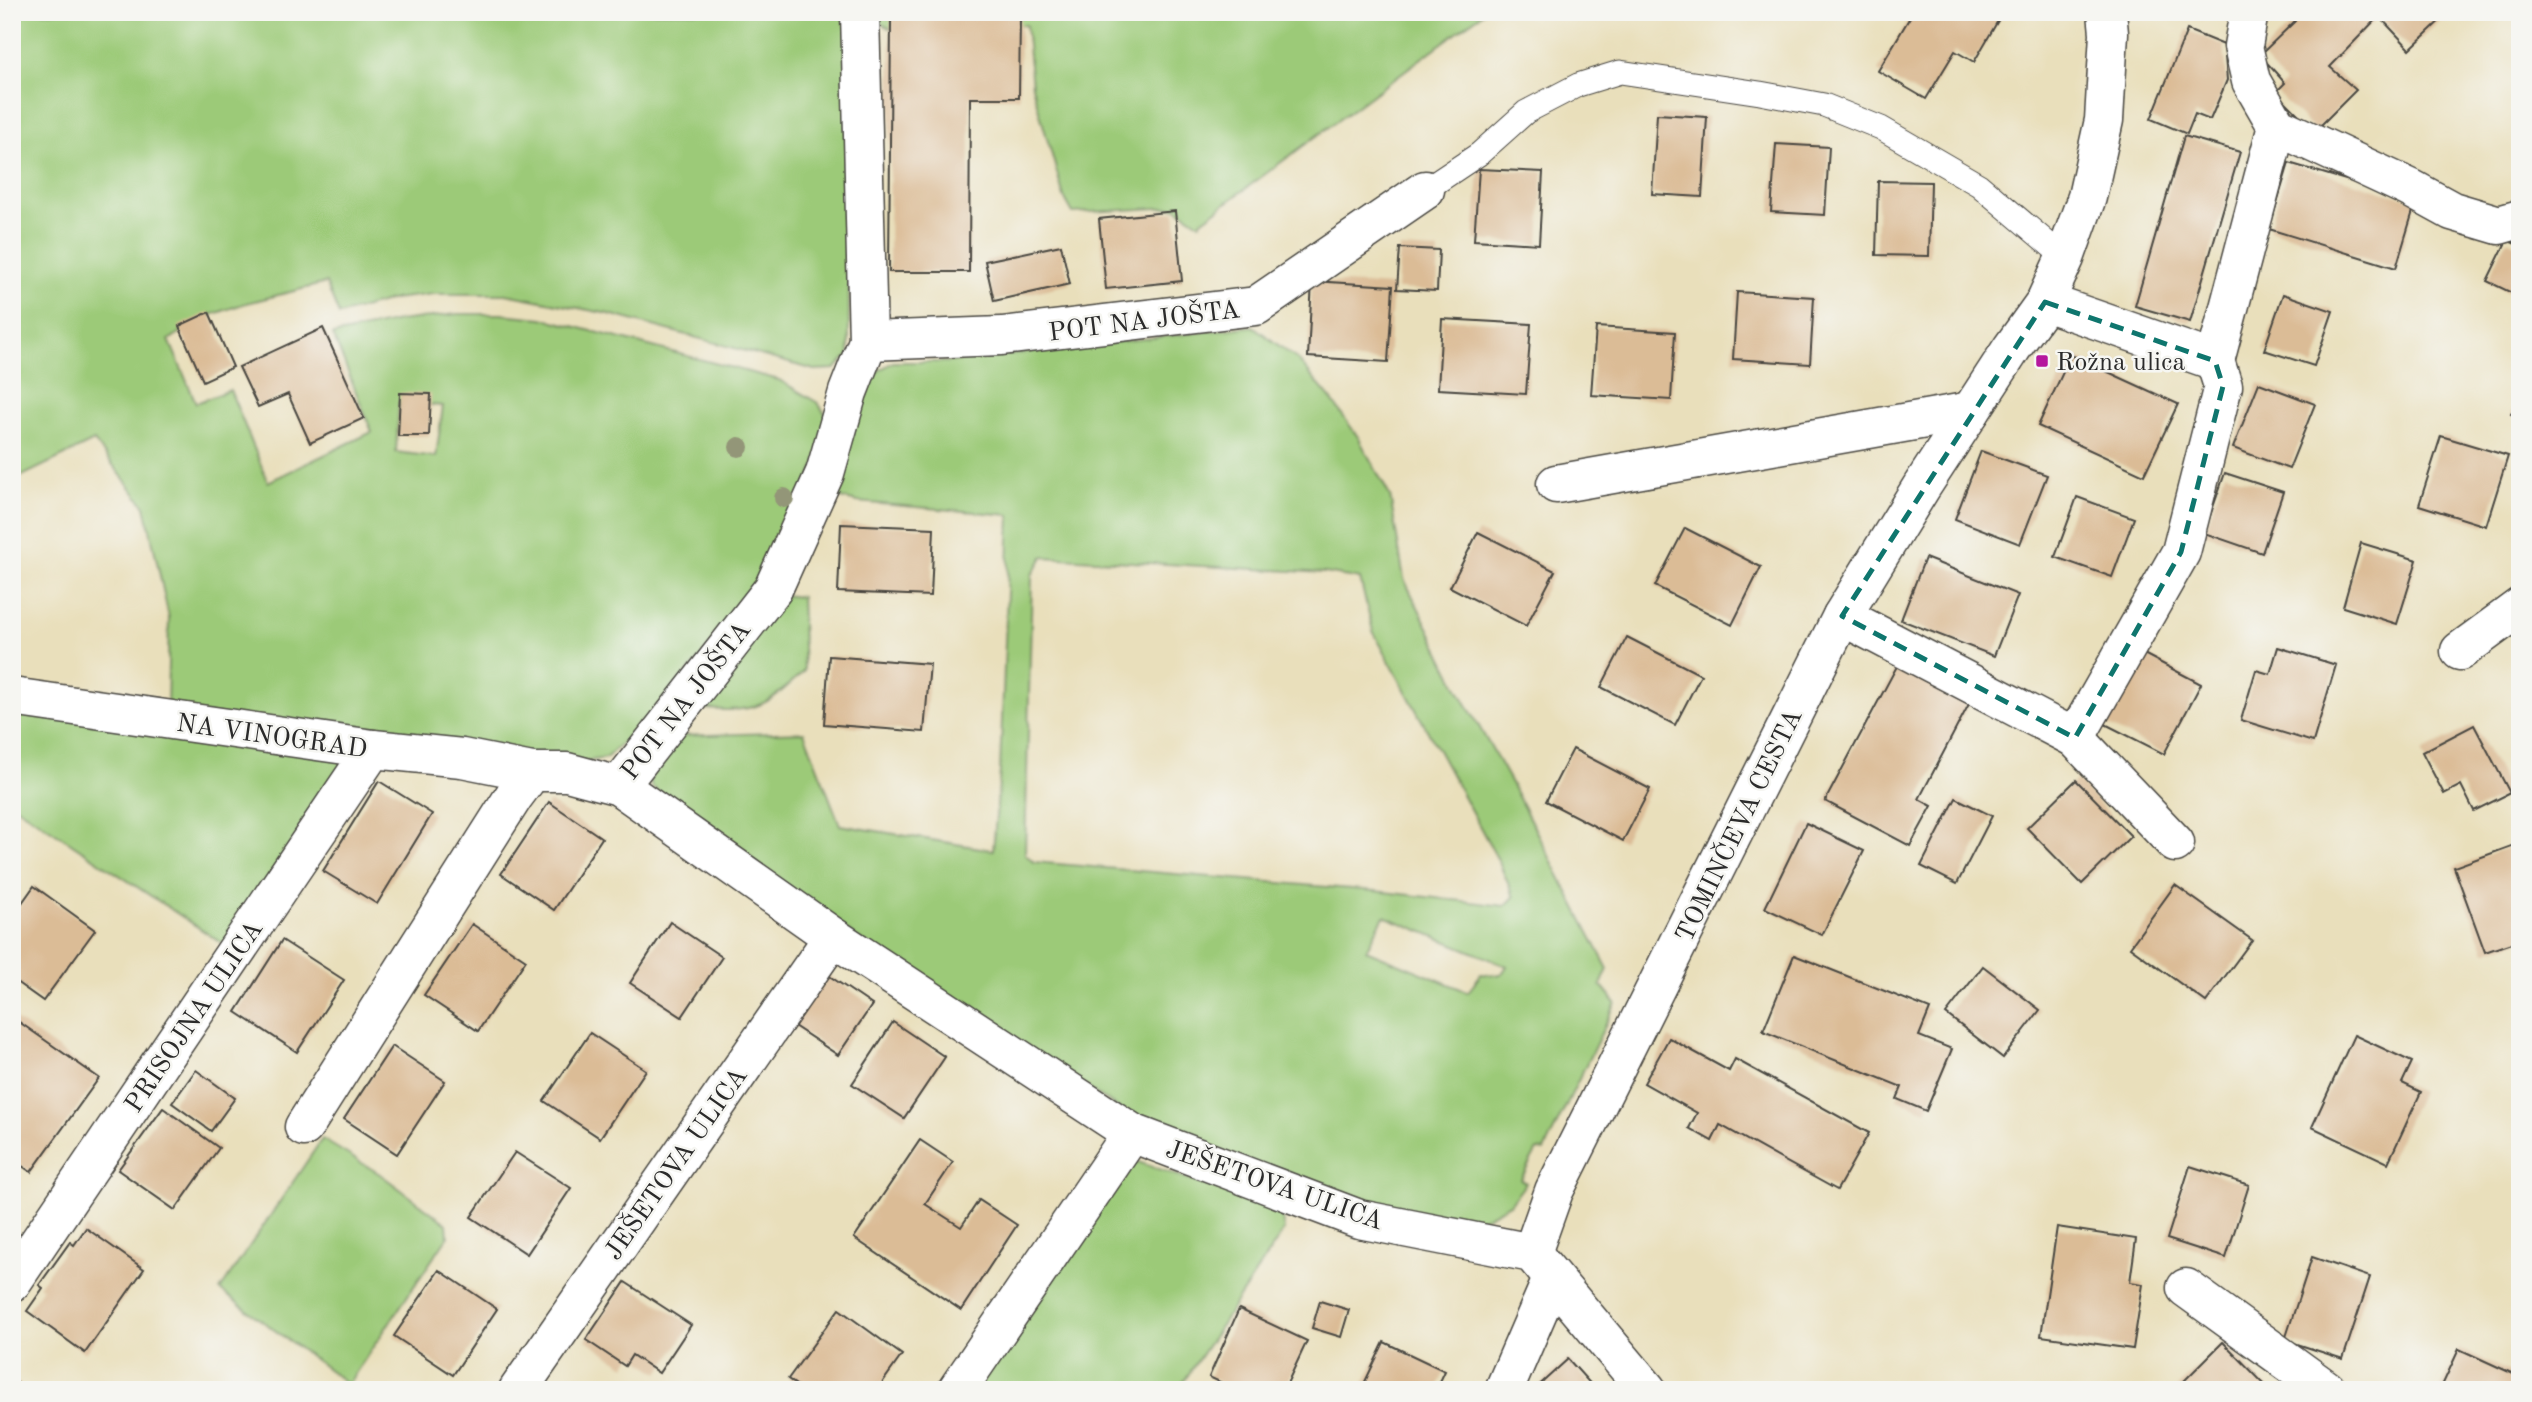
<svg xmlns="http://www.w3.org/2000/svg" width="2532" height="1402" viewBox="0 0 2532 1402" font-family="'Old Standard TT',serif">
<rect width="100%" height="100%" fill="#f6f6f2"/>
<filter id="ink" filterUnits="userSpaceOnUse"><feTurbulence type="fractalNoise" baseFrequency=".0143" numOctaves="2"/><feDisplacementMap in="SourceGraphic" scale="14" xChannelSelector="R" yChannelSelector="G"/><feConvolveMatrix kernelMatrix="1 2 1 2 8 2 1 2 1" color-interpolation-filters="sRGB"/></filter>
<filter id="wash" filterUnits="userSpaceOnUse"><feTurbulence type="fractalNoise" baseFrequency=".00686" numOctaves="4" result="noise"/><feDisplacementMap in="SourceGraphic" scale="28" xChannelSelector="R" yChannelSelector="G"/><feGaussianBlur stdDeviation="1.57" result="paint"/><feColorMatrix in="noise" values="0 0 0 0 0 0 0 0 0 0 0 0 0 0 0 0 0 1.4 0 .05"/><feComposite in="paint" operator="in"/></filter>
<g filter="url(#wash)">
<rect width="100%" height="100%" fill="#e9dfbb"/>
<!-- green -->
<g fill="#9cca78" stroke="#647a52" stroke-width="2" fill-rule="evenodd">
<path d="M12,12H848L849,355L835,369L815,370L609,314L506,294H433L394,299L339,315L326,283L243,304L205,317L169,340L196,403L230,390L268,482L372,432L333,335L398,321L457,314H501L542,318L779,380L818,403L826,415L815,467L757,591L655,711L606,758L582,762L167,709L169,618L145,506L94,441L12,481ZM399,403L443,406L436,457L396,452Z"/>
<path d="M871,12H1484L1199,223L1175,207L1073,213L1064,197L1032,86L1026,25L891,29L870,18Z"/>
<path d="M1253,326L1298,360L1331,399L1358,437L1390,496L1404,579L1462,696L1512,785L1608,969L1601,985L1616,1003L1544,1151L1537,1150L1521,1179L1526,1183L1510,1204L1484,1218L1454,1222L1365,1209L1129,1115L857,938L651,786L650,763L674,736L804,732L840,825L993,850L1000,771L1010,515L857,502L829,495L875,373L893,362H948ZM1043,557L1325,573L1360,579L1373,631L1498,860L1514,897L1505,906L1375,891L1034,862L1025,854L1032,575ZM1384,916L1507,966L1501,975L1481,974L1468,992L1366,950Z"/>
<path d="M781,595L801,597L804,671C768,705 757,713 706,709L698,698Z"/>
<path d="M12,709L342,758L345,771L228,947L12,804Z"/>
<path d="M322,1139L380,1174L447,1224L448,1236L348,1384L220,1290Z"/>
<path d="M1132,1160L1281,1210L1284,1230L1178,1390H973Z"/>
</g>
<g id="blocks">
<!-- building -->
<g fill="#dbbc96">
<path d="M1913,12H2003L1974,62L1955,51L1926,99L1878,71Z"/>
<path d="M2289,12H2446L2447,14L2410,49L2379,16L2330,67L2356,90L2315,131L2276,92L2285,83L2260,55L2295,21Z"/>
<path d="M891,16H1020L1019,98H970L969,272H889Z"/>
<path d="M2187,30L2224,45L2227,80L2210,120L2195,114L2187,134L2151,119Z"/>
<path d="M1657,114L1707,117L1702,197L1652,194Z"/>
<path d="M2184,136L2240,152L2190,322L2135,306Z"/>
<path d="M1776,144L1829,147L1825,215L1771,212Z"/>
<path d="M2289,163L2416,201L2396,268L2269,229Z"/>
<path d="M1479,169L1543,172L1539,244L1474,240Z"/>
<path d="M1878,181L1931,182L1929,256L1876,255Z"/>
<path d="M1175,211L1182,281L1106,289L1099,219Z"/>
<path d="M2507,240L2520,246V297L2487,281Z"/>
<path d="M1061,245L1070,284L994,301L985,261Z"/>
<path d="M1400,248L1439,250L1437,291L1397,289Z"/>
<path d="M1312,281L1393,286L1388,362L1308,357Z"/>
<path d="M1737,292L1814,297L1810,364L1733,359Z"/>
<path d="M2283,294L2333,311L2314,366L2264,350Z"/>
<path d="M209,312L233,367L203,381L179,326Z"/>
<path d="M1442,319L1531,324L1526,394L1438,389Z"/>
<path d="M1596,327L1675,332L1671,400L1591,395Z"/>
<path d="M323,328L364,418L310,443L288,394L258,407L239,367Z"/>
<path d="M2071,355L2178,404L2144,475L2038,426Z"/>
<path d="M2259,383L2315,404L2289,469L2233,448Z"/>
<path d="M400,393L431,394L429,436H398Z"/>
<path d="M2520,401V420L2511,414Z"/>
<path d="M2441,436L2508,456L2486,526L2419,505Z"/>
<path d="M1981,451L2047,475L2020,544L1955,519Z"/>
<path d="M2225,473L2283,492L2262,553L2204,533Z"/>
<path d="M2077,497L2134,518L2112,577L2055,557Z"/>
<path d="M841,524L934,528L931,596L838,592Z"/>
<path d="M1685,528L1761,567L1732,625L1655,586Z"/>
<path d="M1478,532L1555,571L1526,626L1450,587Z"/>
<path d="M2361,543L2417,560L2397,624L2343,607Z"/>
<path d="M1925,558L2018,595L1994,656L1901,620Z"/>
<path d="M1627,637L1701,675L1675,725L1601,687Z"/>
<path d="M2278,647L2336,665L2313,742L2241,720L2256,670L2270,674Z"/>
<path d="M2140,652L2201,684L2164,754L2103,723Z"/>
<path d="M829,656L930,664L924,732L824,724Z"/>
<path d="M1897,666L1969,704L1919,799L1932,806L1910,846L1825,801Z"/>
<path d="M2474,725L2510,793L2474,811L2461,785L2444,794L2422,752Z"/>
<path d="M1573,749L1650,789L1623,841L1546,801Z"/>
<path d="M2076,780L2131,836L2082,884L2027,828Z"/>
<path d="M379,781L432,814L377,904L323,871Z"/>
<path d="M1956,798L1992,816L1957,884L1921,866Z"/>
<path d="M549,802L602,838L554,910L501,874Z"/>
<path d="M1806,823L1864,851L1822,935L1765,908Z"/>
<path d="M2520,843V940L2485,952L2454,867Z"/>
<path d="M2175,885L2252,940L2206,1002L2130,947Z"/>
<path d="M34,886L95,930L43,1001L12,979V917Z"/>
<path d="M670,922L722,957L682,1017L630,983Z"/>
<path d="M472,924L526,960L478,1031L424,995Z"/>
<path d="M282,940L344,980L297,1052L236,1012Z"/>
<path d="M1794,955L1930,1009L1919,1036L1952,1049L1926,1111L1897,1099L1902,1087L1763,1031Z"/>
<path d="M1983,966L2040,1010L2003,1058L1946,1014Z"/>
<path d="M822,971L872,1005L838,1055L788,1022Z"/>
<path d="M12,1017L99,1078L31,1172L12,1159Z"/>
<path d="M893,1022L945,1057L904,1118L852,1084Z"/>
<path d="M590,1033L646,1070L600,1138L544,1101Z"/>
<path d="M2354,1035L2412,1062L2402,1083L2421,1092L2388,1163L2312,1127Z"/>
<path d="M1669,1038L1729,1071L1735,1059L1869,1133L1837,1190L1720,1125L1712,1141L1689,1128L1697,1113L1644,1083Z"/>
<path d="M392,1046L445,1081L397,1154L344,1119Z"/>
<path d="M196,1070L235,1098L211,1131L172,1103Z"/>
<path d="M163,1108L219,1148L175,1210L118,1170Z"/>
<path d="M920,1140L953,1162L925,1204L961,1227L979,1200L1017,1225L961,1310L854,1238Z"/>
<path d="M515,1152L571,1188L527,1254L471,1217Z"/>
<path d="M2190,1166L2249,1185L2226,1258L2167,1239Z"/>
<path d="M2057,1227L2136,1239L2130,1282L2143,1284L2133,1349L2041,1336Z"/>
<path d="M86,1228L144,1269L85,1353L27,1311L43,1288L39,1285L70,1242L74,1245Z"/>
<path d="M2312,1257L2370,1277L2343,1359L2285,1340Z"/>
<path d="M439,1270L497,1309L453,1375L394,1336Z"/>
<path d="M625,1282L691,1325L659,1373L632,1355L625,1366L586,1340Z"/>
<path d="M1320,1301L1349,1310L1341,1337L1312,1328Z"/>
<path d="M839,1309L902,1355L877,1390H803L788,1379Z"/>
<path d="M1239,1309L1307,1341L1284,1390H1237L1209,1377Z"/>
<path d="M1384,1342L1445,1371L1436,1390H1361Z"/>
<path d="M2223,1342L2270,1390H2181L2178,1387Z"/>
<path d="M2459,1349L2520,1377V1390H2440Z"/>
<path d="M1568,1359L1596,1390H1534Z"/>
<path d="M12,1379L27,1390H12Z"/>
</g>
</g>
</g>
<g filter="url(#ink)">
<use href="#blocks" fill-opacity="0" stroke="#484641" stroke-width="2"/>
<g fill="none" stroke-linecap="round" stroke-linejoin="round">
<defs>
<path id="lane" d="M1425,190L1479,154L1526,112L1578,85L1620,72L1760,93L1824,105L1881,128L1979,185L2065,258"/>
<g id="street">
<path d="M2249,12L2243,46L2251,81L2277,126L2410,188L2452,211L2499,225L2520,219"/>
<path d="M868,341L1002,336L1256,306L1425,190"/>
<path d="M2215,361L2277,126"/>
<path d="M1556,484L1971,411"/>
<path d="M1842,616L2075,738L2181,552L2223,386L2215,361L2045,302"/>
<path d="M2460,651L2520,607"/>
<path d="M12,697L373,749L462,758L532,772H567L619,786L833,937L1132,1133L1359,1219L1532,1253L1647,1390"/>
<path d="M2075,738L2175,843"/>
<path d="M619,786L773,589L825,473L848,392L868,341L860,12"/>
<path d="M304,1127L514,796L532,772"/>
<path d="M1532,1253L1554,1191L1842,616L1922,486L2012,348L2045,302L2065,258L2087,197L2104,120L2109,33L2107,12"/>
<path d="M12,1282L373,749"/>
<path d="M2186,1288L2327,1390"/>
<path d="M518,1390L833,937"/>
<path d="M957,1390L1132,1133"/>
<path d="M1504,1390L1552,1279"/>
</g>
</defs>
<!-- lane casing -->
<use href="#lane" stroke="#484641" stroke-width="25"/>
<!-- street casing -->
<use href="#street" stroke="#484641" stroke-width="41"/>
<!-- lane -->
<use href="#lane" stroke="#fff" stroke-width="23"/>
<!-- street -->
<use href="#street" stroke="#fff" stroke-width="38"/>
</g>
<!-- trees -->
<g fill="#939678">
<circle cx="739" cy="447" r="10"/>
<circle cx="784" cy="498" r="10"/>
</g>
</g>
<!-- marked area -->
<path fill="none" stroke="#0f766e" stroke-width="5" stroke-dasharray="14 9" stroke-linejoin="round" d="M2045,302L2215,361L2223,386L2181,552L2075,738L1842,616Z"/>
<!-- markers -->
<rect fill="#b5179e" stroke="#f6f6f2" stroke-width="2.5" x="2035" y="354" width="14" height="14" rx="3.5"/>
<g text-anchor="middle" stroke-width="5" stroke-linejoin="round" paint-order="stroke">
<!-- street labels -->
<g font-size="26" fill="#2b2b2b" stroke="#f6f6f2">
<text transform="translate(1144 320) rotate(-7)" y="9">POT NA JOŠTA</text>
<text transform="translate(685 700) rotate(-52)" y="9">POT NA JOŠTA</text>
<text transform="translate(272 735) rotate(8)" y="9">NA VINOGRAD</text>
<text transform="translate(1738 825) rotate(-64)" y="9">TOMINČEVA CESTA</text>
<text transform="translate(193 1016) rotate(-56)" y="9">PRISOJNA ULICA</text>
<text transform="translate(675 1163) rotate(-55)" y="9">JEŠETOVA ULICA</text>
<text transform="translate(1275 1184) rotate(19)" y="9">JEŠETOVA ULICA</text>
</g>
<!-- poi labels -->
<g font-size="26" fill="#2b2b2b" stroke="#f6f6f2" text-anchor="start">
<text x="2056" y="370">Rožna ulica</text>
</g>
</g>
<!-- margin -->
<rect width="2532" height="1402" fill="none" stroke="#f6f6f2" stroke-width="42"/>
</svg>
